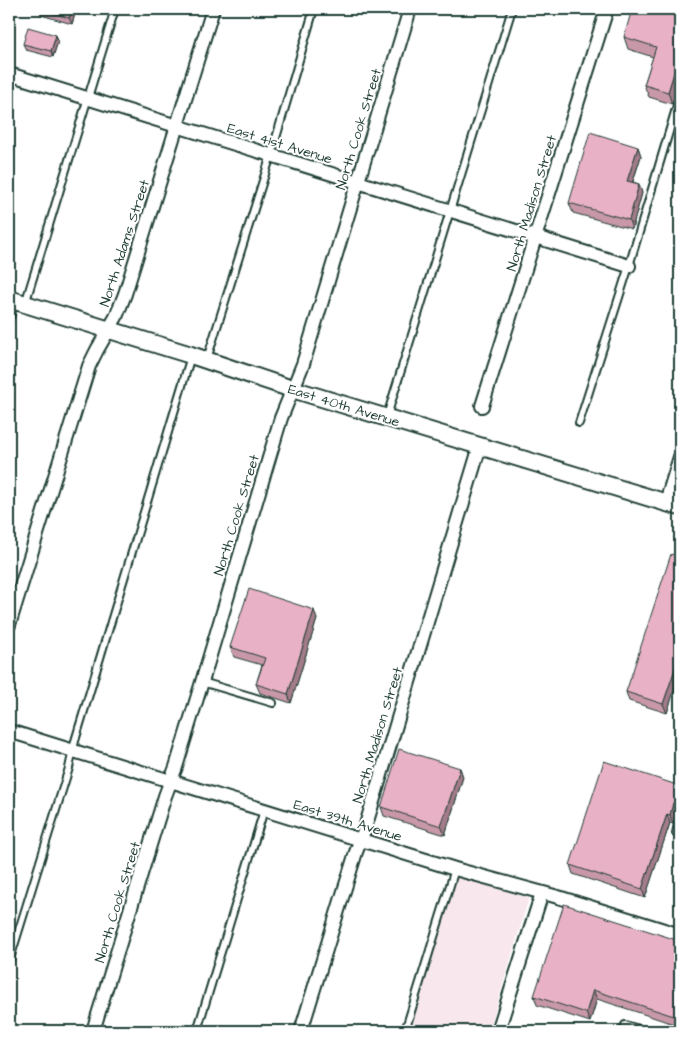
<svg xmlns="http://www.w3.org/2000/svg" width="689" height="1040" viewBox="0 0 689 1040" font-family="'Architects Daughter',sans-serif">
<rect width="100%" height="100%" fill="#fff"/>
<filter id="ink" filterUnits="userSpaceOnUse"><feTurbulence type="fractalNoise" baseFrequency=".02" numOctaves="2"/><feDisplacementMap in="SourceGraphic" scale="10" xChannelSelector="R" yChannelSelector="G"/><feConvolveMatrix kernelMatrix="1 2 1 2 8 2 1 2 1" color-interpolation-filters="sRGB"/></filter>
<g filter="url(#ink)">
<!-- built -->
<path fill="#f8e8ee" d="M457,876L529,898L489,1031H410Z"/>
<g fill="none" stroke-linecap="round" stroke-linejoin="round">
<defs>
<g id="lane">
<path d="M25,304L115,9"/>
<path d="M9,320L15,302"/>
<path d="M207,359L271,155L314,9"/>
<path d="M387,416L512,9"/>
<path d="M579,423L629,266L680,95"/>
<path d="M202,682L273,703"/>
<path d="M680,816L676,833L680,836"/>
<path d="M9,962L69,768L75,741L191,356"/>
<path d="M197,1031L264,810"/>
<path d="M405,1031L455,869"/>
<path d="M623,1031L625,1025L646,1031"/>
</g>
<g id="street">
<path d="M9,74L629,266"/>
<path d="M482,406L607,9"/>
<path d="M666,502L680,457"/>
<path d="M9,625L89,366L97,350L116,317L125,294L213,9"/>
<path d="M9,731L455,869L558,897L680,935"/>
<path d="M93,1031L165,796L176,767L202,682L281,418L303,364L410,9"/>
<path d="M301,1031L356,852L365,828L480,446"/>
<path d="M498,1031L542,893"/>
</g>
<path id="secondary" d="M9,299L191,355L292,389L680,507"/>
</defs>
<!-- lane casing -->
<use href="#lane" stroke="#1f3d34" stroke-width="10"/>
<!-- street casing -->
<use href="#street" stroke="#1f3d34" stroke-width="16"/>
<!-- secondary casing -->
<use href="#secondary" stroke="#1f3d34" stroke-width="20"/>
<!-- lane -->
<use href="#lane" stroke="#fff" stroke-width="6"/>
<!-- street -->
<use href="#street" stroke="#fff" stroke-width="12"/>
<!-- secondary -->
<use href="#secondary" stroke="#fff" stroke-width="16"/>
</g>
<!-- wall -->
<g fill="#c898a9" stroke="#1f3d34">
<path d="M39,9H73L75,14L72,24L41,15Z"/>
<path d="M680,9L672,104L649,97L644,85L653,57L628,49L624,37Z"/>
<path d="M56,35L58,41L53,57L26,50L23,44Z"/>
<path d="M638,147L641,156L633,182L639,184L642,193L632,229L573,213L569,203Z"/>
<path d="M680,557V672L667,713L629,701L626,692Z"/>
<path d="M317,619L291,703L260,693L256,684L262,665L234,657L230,647Z"/>
<path d="M460,768L463,777L445,835L384,816L381,807Z"/>
<path d="M680,786V811L677,812L673,824L670,823L645,898L573,874L570,865Z"/>
<path d="M680,941V1026L597,999L590,1022L537,1005L534,996Z"/>
</g>
<!-- shaded-wall -->
<g fill="#a37c8a" stroke="#1f3d34">
<path d="M72,9H73L75,14L72,24L69,18Z"/>
<path d="M56,35L58,41L53,57L51,51Z"/>
<path d="M680,53V79L672,104L668,92Z"/>
<path d="M638,147L641,156L630,190L627,181Z"/>
<path d="M639,184L642,193L632,229L629,220Z"/>
<path d="M314,610L317,619L291,703L288,694Z"/>
<path d="M678,660L680,667V672L667,713L663,704Z"/>
<path d="M460,768L463,777L445,835L441,826Z"/>
<path d="M673,803L677,812L673,824L670,815Z"/>
<path d="M667,814L670,823L645,898L642,889Z"/>
<path d="M593,990L597,999L590,1022L586,1013Z"/>
</g>
<!-- building -->
<g fill="#e9b1c5" stroke="#1f3d34">
<path d="M39,9H72L69,18Z"/>
<path d="M632,9H680V53L668,92L644,85L656,47L624,37Z"/>
<path d="M28,27L56,35L51,51L23,44Z"/>
<path d="M590,132L638,147L627,181L639,184L629,220L569,203Z"/>
<path d="M671,554L680,557V661L678,660L663,704L626,692Z"/>
<path d="M249,589L314,610L288,694L256,684L265,658L230,647Z"/>
<path d="M399,749L460,768L441,826L381,807Z"/>
<path d="M604,761L680,786V804L677,802L673,803L670,815L667,814L642,889L570,865Z"/>
<path d="M564,904L680,941V1018L593,990L586,1013L534,996Z"/>
</g>
</g>
<g text-anchor="middle" stroke-width="4" stroke-linejoin="round" paint-order="stroke">
<!-- street labels -->
<g font-size="14" fill="#1f3d34" stroke="#fff">
<text transform="translate(358 129) rotate(-73)" y="5">North Cook Street</text>
<text transform="translate(280 143) rotate(17)" y="5">East 41st Avenue</text>
<text transform="translate(531 203) rotate(-73)" y="5">North Madison Street</text>
<text transform="translate(124 243) rotate(-72)" y="5">North Adams Street</text>
<text transform="translate(344 405) rotate(17)" y="5">East 40th Avenue</text>
<text transform="translate(236 515) rotate(-73)" y="5">North Cook Street</text>
<text transform="translate(377 735) rotate(-73)" y="5">North Madison Street</text>
<text transform="translate(348 820) rotate(17)" y="5">East 39th Avenue</text>
<text transform="translate(117 902) rotate(-73)" y="5">North Cook Street</text>
</g>
</g>
<!-- margin -->
<rect width="689" height="1040" fill="none" stroke="#fff" stroke-width="30"/>
<rect x="15" y="15" width="659" height="1010" fill="none" stroke="#1f3d34" stroke-width="2" filter="url(#ink)"/>
</svg>
